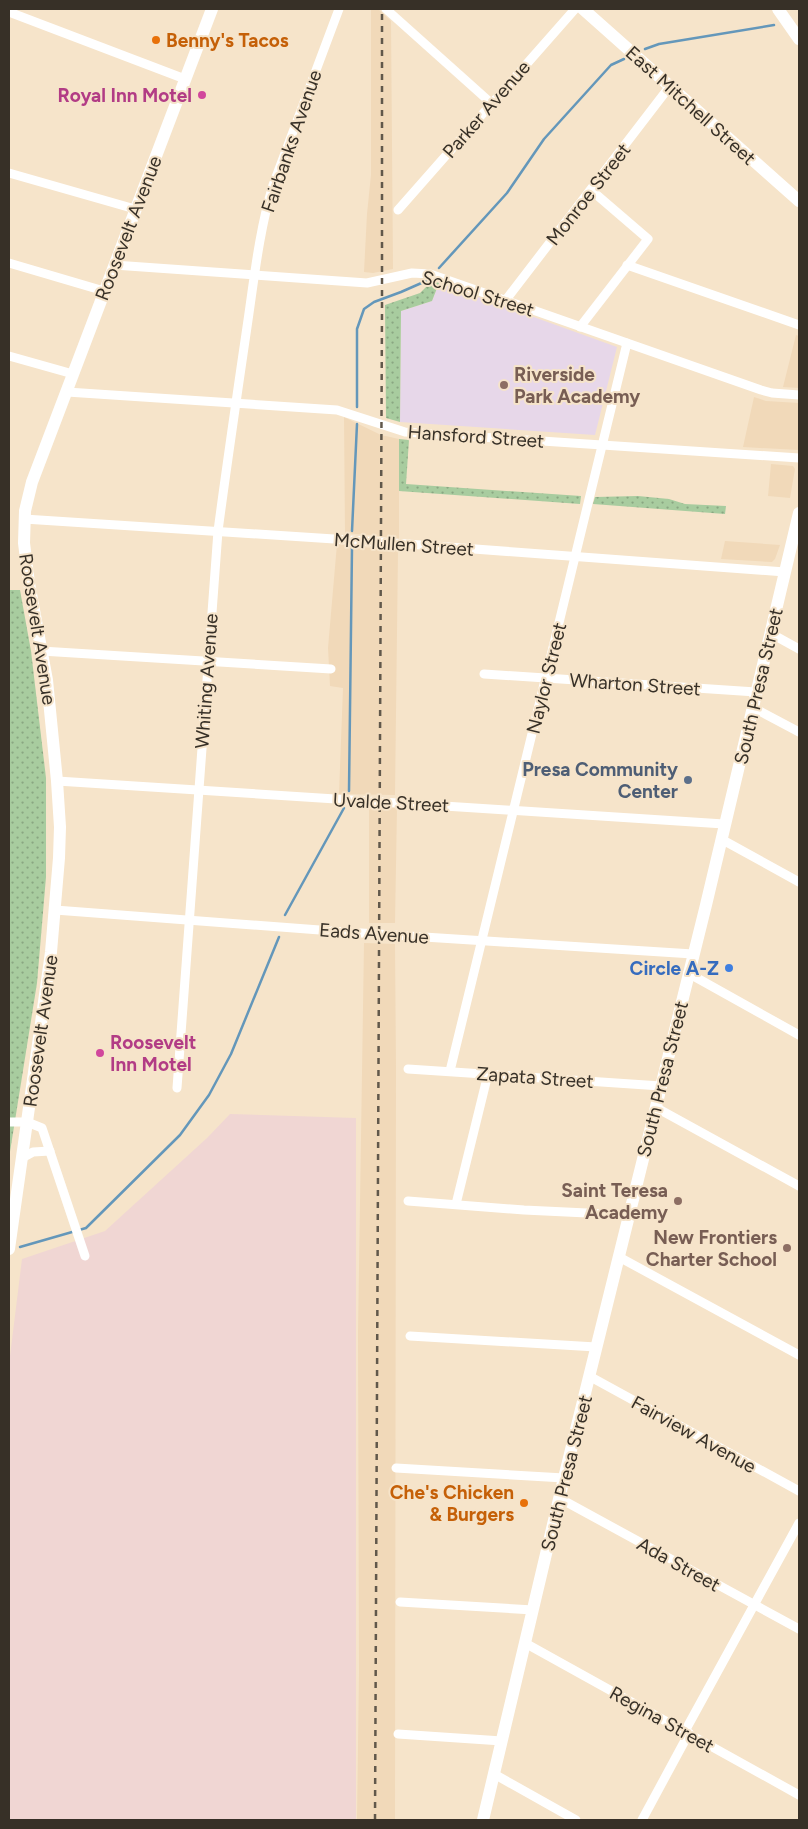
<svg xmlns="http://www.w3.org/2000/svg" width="808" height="1829" viewBox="0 0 808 1829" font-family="Figtree,sans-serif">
<defs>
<pattern id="grass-dots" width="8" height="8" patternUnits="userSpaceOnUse" patternTransform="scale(1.25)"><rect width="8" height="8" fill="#a8cc9f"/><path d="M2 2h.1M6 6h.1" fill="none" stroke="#8aa682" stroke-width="1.8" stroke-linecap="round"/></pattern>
</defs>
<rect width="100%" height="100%" fill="#f6e4ca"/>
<!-- built -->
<g fill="#f1d9b9">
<path d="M371,9H378L391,21L393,269L373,273L364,272L367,214L371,175Z"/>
<path d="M796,335L799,336V388L783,387Z"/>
<path d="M754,397L766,401L799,403V450L743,447Z"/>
<path d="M344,417L381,435L399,439V540L380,536L345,533Z"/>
<path d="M771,464L793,466L795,469L790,498L768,496Z"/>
<path d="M725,541L780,545L775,559L772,562L721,559Z"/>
<path d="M337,544L398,551L395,795L339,794L343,688L330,686L328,648Z"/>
<path d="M369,808H397L395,923H369Z"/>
<path d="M364,943L395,944L396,1067L395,1820H357L359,1672L358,1333Z"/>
</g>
<!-- industrial -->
<path fill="#f0d6d3" d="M230,1114L356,1118V1820H9V1364L22,1259L105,1231L207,1138Z"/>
<!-- education -->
<path fill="#e7d7e9" d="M439,283L617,347L595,435L400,422L401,311L432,301Z"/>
<!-- grass -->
<g fill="url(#grass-dots)">
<path d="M432,281L439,283L432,301L401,311L400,422L386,418L385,305L420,293Z"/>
<path d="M399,439L409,440L406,484L581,496L580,504L399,491Z"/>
<path d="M638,496L669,499L685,504L726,506L725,514L593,504L595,497Z"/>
<path d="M9,590H20L31,651L46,778V877L37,983L9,1158Z"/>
</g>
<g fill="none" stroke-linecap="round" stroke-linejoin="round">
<!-- stream -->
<g stroke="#6497ba" stroke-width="2.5">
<path d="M645,49L659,44L774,25"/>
<path d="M439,268L507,193L544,139L611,65L624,59"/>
<path d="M357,407V329L364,309L374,302L401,292L426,281"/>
<path d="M352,531L357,424"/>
<path d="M349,791L352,547"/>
<path d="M285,915L344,808"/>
<path d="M20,1247L86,1228L180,1135L209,1095L231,1054L279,937"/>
</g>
<!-- street -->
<g stroke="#fff" stroke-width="9">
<path d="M386,9L491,103"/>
<path d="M9,12L185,79"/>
<path d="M9,173L135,209"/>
<path d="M398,210L575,9"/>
<path d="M9,263L104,291"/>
<path d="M114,265L367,283L412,273L430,274L761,390L772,393L799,395"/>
<path d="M627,265L799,325"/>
<path d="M505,301L670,86"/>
<path d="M580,327L648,239L591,190"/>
<path d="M9,356L73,374"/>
<path d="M67,392L337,410L405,432L799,458"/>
<path d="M24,519L380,542L785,572"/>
<path d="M770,633L799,649"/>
<path d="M41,651L331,669"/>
<path d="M484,674L756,692"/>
<path d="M752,707L799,732"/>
<path d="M57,781L724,824"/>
<path d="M721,839L799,882"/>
<path d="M55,910L346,932L693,954"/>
<path d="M688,973L799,1035"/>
<path d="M408,1069L661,1086"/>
<path d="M450,1071L627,343"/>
<path d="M177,1088L218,531C227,463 237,395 247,327C254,280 259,231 273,185L339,9"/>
<path d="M655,1107L799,1186"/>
<path d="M9,1122H27L42,1128L85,1256"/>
<path d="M22,1158L33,1152L50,1151"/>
<path d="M408,1201L524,1210L629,1215"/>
<path d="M456,1204L488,1074"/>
<path d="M619,1257L799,1355"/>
<path d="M410,1336L596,1347"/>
<path d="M589,1376L799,1491"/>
<path d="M396,1468L564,1478"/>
<path d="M559,1498L799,1629"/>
<path d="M400,1602L533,1610"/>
<path d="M525,1643L799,1795"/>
<path d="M685,1731L799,1523"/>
<path d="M398,1734L502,1741"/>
<path d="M494,1774L576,1820"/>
<path d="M642,1820L689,1733"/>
</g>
<!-- secondary -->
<g stroke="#fff" stroke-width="12">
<path d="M583,9L799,201"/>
<path d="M778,9L799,39"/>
<path d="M9,1249L51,952L59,858L60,827L57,781L47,680L29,583L24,543L25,511L32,482L212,9"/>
<path d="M483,1820L564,1478L706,905L799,513"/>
</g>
<!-- rail -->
<path stroke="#61584b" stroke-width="2.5" stroke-dasharray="6 6" stroke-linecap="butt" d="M375,1820L382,309V9"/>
</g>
<!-- markers -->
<g fill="#e8710a" stroke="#f6e4ca" stroke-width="2">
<circle cx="156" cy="40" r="5"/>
<circle cx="524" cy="1503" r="5"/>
</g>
<g fill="#d1479c" stroke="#f6e4ca" stroke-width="2">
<circle cx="202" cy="95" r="5"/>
<circle cx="100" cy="1053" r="5"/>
</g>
<g fill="#8d6e63" stroke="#f6e4ca" stroke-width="2">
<circle cx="504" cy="385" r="5"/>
<circle cx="678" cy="1201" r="5"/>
<circle cx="787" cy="1248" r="5"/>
</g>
<circle fill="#5c6f8a" stroke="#f6e4ca" stroke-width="2" cx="688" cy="780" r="5"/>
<circle fill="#3f7fe0" stroke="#f6e4ca" stroke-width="2" cx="729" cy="968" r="5"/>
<g text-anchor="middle" stroke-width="4" stroke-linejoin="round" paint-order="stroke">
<!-- food labels -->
<g font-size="19" font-weight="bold" fill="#c56008" stroke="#f6e4ca" text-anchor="start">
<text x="166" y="47">Benny's Tacos</text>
<text x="514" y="1499" text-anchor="end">Che's Chicken<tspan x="514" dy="22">&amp; Burgers</tspan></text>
</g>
<!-- hotel labels -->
<g font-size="19" font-weight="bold" fill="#b23c85" stroke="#f6e4ca" text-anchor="end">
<text x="192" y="102">Royal Inn Motel</text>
<text x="110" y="1049" text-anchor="start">Roosevelt<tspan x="110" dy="22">Inn Motel</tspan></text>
</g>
<!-- street labels -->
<g font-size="19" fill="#373027" stroke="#f6e4ca">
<text transform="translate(691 105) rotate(42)" y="7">East Mitchell Street</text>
<text transform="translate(486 109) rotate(-49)" y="7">Parker Avenue</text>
<text transform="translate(291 141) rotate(-71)" y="7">Fairbanks Avenue</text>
<text transform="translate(588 194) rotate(-52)" y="7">Monroe Street</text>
<text transform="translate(128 228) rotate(-69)" y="7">Roosevelt Avenue</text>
<text transform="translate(478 293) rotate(17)" y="7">School Street</text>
<text transform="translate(476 436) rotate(4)" y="7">Hansford Street</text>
<text transform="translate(404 544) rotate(4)" y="7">McMullen Street</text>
<text transform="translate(38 629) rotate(81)" y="7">Roosevelt Avenue</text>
<text transform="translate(546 678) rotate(-76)" y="7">Naylor Street</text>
<text transform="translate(206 681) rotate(-86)" y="7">Whiting Avenue</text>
<text transform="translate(635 684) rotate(4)" y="7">Wharton Street</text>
<text transform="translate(758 686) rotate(-77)" y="7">South Presa Street</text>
<text transform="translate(391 802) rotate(3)" y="7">Uvalde Street</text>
<text transform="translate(374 933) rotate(4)" y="7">Eads Avenue</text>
<text transform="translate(40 1031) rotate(-82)" y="7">Roosevelt Avenue</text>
<text transform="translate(535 1077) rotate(4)" y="7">Zapata Street</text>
<text transform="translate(662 1079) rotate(-76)" y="7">South Presa Street</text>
<text transform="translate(694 1434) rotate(29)" y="7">Fairview Avenue</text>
<text transform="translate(566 1473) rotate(-76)" y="7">South Presa Street</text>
<text transform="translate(679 1564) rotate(29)" y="7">Ada Street</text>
<text transform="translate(662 1719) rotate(29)" y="7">Regina Street</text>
</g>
<!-- education labels -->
<g font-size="19" font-weight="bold" fill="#785e54" stroke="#f6e4ca" text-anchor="end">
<text x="514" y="381" text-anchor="start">Riverside<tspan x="514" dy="22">Park Academy</tspan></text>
<text x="668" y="1197">Saint Teresa<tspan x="668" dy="22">Academy</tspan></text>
<text x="777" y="1244">New Frontiers<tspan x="777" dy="22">Charter School</tspan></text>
</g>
<!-- service labels -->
<g font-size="19" font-weight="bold" fill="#4e5e75" stroke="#f6e4ca" text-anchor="end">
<text x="678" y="776">Presa Community<tspan x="678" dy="22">Center</tspan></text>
</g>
<!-- shop labels -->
<g font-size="19" font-weight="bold" fill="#366cbe" stroke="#f6e4ca" text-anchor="end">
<text x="719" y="975">Circle A-Z</text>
</g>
</g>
<!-- border -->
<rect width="808" height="1829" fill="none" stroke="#373027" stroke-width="20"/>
</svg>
